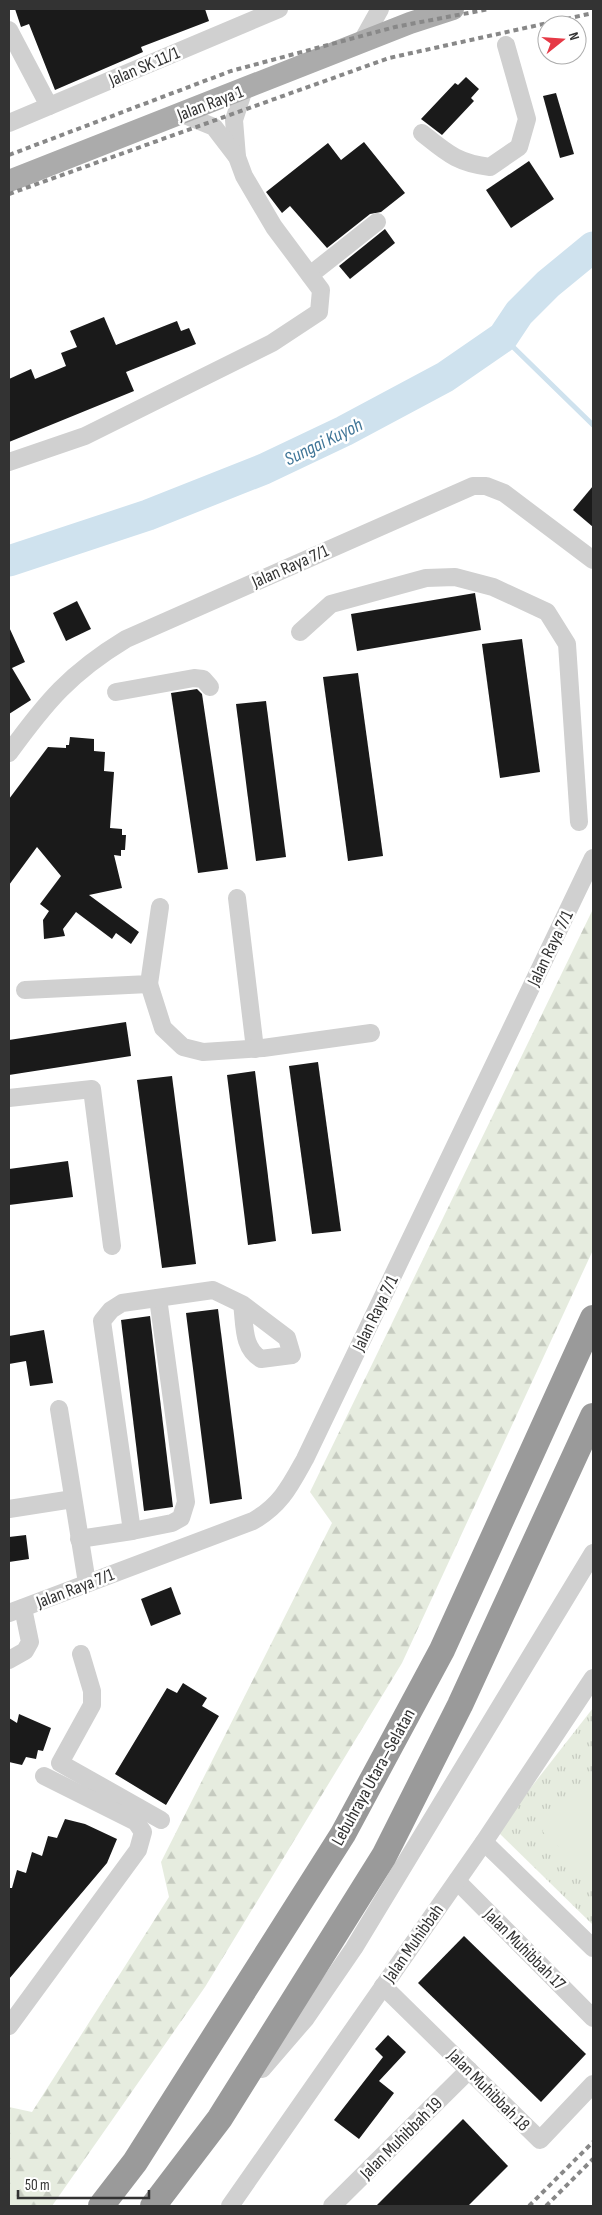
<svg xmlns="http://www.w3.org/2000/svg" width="602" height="2215" viewBox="0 0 602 2215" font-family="'Sofia Sans Condensed',sans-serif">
<defs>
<pattern id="grass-tufts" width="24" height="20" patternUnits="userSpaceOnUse" patternTransform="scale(1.25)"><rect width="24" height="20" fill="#e6ecdf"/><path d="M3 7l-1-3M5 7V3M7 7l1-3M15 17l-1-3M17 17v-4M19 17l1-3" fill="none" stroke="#c6cbc0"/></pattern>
<pattern id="forest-firs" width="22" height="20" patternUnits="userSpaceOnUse" patternTransform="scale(1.25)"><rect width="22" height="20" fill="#e6ecdf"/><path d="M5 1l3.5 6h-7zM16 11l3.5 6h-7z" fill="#c6cbc0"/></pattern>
</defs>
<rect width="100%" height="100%" fill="#fff"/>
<!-- grass -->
<path fill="url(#grass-tufts)" d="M593,1708V1925L497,1831Z"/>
<!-- forest -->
<path fill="url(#forest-firs)" d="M593,909V1250L402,1663L205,1987L52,2206H9V2107L32,2112L169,1897L161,1862L332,1523L310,1492Z"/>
<!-- garden -->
<path fill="#e6ecdf" d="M593,1777V1880L542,1831Z"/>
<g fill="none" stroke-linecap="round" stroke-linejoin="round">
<!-- stream -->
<path stroke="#cfe2ee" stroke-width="5" d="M503,337L593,425"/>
<!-- river -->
<path stroke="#cfe2ee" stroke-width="31" d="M9,561L148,515L264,469L344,431L445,377L503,337L519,313L548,284L593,247"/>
</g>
<!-- building -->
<g fill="#1a1a1a">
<path d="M15,9H205L209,21L141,47L143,52L55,90L29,24L21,27Z"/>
<path d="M466,77L479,89L471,98L474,101L442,135L421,119L455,83L458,85Z"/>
<path d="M556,93L574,154L560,158L543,96Z"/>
<path d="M364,142L405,193L381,212L370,214L327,248L290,206L282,213L266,192L328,143L341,160Z"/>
<path d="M529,161L554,199L511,228L486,190Z"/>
<path d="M385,229L395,243L350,279L339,266Z"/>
<path d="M104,317L116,345L177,321L181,331L189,328L196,344L126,372L134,391L9,442V379L31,369L35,379L66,366L61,353L77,347L70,331Z"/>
<path d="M593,486V527L573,510Z"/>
<path d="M475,593L481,630L357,651L351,614Z"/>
<path d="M77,601L91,629L66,641L53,613Z"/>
<path d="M9,627L25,662L12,668L31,700L9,714Z"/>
<path d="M522,639L540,772L500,778L482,644Z"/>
<path d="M358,673L383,856L348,861L323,677Z"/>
<path d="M197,689L202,694L228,869L198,873L171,693Z"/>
<path d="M266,701L286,857L256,861L236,704Z"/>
<path d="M70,737L94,739V751L105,752L104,771L114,772L110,828L122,829V835H126L125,850H121V856L114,855L122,888L89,895L139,932L131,944L116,933L112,939L76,912L63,929L65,936L44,939L43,920L49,911L40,904L61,876L37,847L9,885V799L48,747L66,748V745H69Z"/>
<path d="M126,1022L131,1056L9,1075V1040Z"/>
<path d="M318,1062L341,1231L312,1234L289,1066Z"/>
<path d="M255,1071L276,1241L248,1245L227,1075Z"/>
<path d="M172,1076L196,1264L162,1268L137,1080Z"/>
<path d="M68,1161L73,1197L9,1205V1169Z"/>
<path d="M218,1309L242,1499L210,1504L186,1313Z"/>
<path d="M150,1316L173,1507L144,1511L121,1320Z"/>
<path d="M44,1330L53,1383L30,1386L26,1361L9,1364V1336Z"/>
<path d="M26,1535L29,1559L9,1562V1537Z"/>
<path d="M171,1587L181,1614L151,1626L141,1599Z"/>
<path d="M183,1683L207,1698L202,1706L219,1716L166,1805L115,1774L167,1688L177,1693Z"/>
<path d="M19,1714L51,1728L43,1751L38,1750L36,1759L26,1757L22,1765L9,1762V1718L17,1723Z"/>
<path d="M65,1819L85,1824L117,1839L107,1863L9,1979V1888H12L17,1870L26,1873L32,1852L42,1856L48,1836L57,1838Z"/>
<path d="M464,1936L586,2054L541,2102L418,1983Z"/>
<path d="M388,2035L406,2052L379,2081L394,2093L359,2139L334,2120L383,2057L375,2049Z"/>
<path d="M463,2119L508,2166L468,2206H376Z"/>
</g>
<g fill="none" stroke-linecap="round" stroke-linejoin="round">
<!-- minor -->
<g stroke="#d0d0d0" stroke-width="18">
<path d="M9,30L49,106"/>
<path d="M361,43L380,9"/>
<path d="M9,123L279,9"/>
<path d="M422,133C447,153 457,163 490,167L519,147L527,119L506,45"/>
<path d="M237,157L234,120L244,89"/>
<path d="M310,275L377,222"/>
<path d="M9,462L85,436L272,343L319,312L321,290L274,227L244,176L237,157L214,127L182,114"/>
<path d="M300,632L331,604L426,578L455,577L493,587L547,612L567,644L579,822"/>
<path d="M116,692L194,678L203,679L210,687"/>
<path d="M9,753C46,702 70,673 126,639L473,486H486L504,493L593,560"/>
<path d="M237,898L255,1049"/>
<path d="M149,984L163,1028L183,1047L203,1052L263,1048L371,1033"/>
<path d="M25,990L149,984L160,907"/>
<path d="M9,1098L92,1089L112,1246"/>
<path d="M59,1409L87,1583"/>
<path d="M9,1509L73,1499"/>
<path d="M132,1531L172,1523L181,1518L186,1502L158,1298"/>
<path d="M79,1539L132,1531L102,1321L111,1310L122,1303L213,1290L242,1304L287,1338L292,1355L261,1359C242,1348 245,1324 242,1304"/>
<path d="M9,1613L253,1521C281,1505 290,1486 305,1459L593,858"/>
<path d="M81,1654L92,1691V1705L60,1763L161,1820"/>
<path d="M9,1660L25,1651L30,1642L23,1608"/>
<path d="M484,1842L593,1948"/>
<path d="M457,1881L593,2018"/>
<path d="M383,1986L540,2140L593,2084"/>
<path d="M9,2026L138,1850L143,1832L136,1822L44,1776"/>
<path d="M262,2069L306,2018L354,1948L593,1553"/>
<path d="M230,2206L484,1842L593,1678"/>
<path d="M332,2206L469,2070"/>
</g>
<!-- major -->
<path stroke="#ababab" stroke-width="22" d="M9,181L410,23L453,9"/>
<!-- highway -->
<g stroke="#9a9a9a" stroke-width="26">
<path d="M101,2206L135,2162L343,1834L442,1650L593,1318"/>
<path d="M153,2206L220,2118L384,1856L460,1705L593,1416"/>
</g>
<!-- rail -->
<g stroke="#888" stroke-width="4" stroke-dasharray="5 4" stroke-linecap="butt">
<path d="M9,155L231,71L395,27L489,9"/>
<path d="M9,194L389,58L593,13"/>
<path d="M529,2206L593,2142"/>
<path d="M546,2206L593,2159"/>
</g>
</g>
<g text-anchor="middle" stroke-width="5" stroke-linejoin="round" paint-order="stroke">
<!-- street labels -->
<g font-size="18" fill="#333" stroke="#fff">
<text transform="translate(144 66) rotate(-23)" y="6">Jalan SK 11/1</text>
<text transform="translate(210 103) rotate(-21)" y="6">Jalan Raya 1</text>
<text transform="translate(290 566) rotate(-24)" y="6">Jalan Raya 7/1</text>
<text transform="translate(550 948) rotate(-64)" y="6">Jalan Raya 7/1</text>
<text transform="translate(375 1313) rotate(-64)" y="6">Jalan Raya 7/1</text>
<text transform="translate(75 1588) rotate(-21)" y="6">Jalan Raya 7/1</text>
<text transform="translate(373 1777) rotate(-61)" y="6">Lebuhraya Utara–Selatan</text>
<text transform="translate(413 1943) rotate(-55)" y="6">Jalan Muhibbah</text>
<text transform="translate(525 1949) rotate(45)" y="6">Jalan Muhibbah 17</text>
<text transform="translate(489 2090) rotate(45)" y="6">Jalan Muhibbah 18</text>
<text transform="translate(401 2138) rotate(-45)" y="6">Jalan Muhibbah 19</text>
</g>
<!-- water labels -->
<g font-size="19" font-style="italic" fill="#3f7597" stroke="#fff">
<text transform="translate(323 441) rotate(-26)" y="7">Sungai Kuyoh</text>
</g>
</g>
<!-- border -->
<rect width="602" height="2215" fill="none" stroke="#333333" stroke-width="20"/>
<!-- north arrow -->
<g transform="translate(562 40) rotate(73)"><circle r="24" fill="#ffffff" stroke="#adadad"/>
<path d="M0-4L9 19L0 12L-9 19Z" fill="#e63946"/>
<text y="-8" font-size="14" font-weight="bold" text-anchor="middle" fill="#333333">N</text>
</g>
<!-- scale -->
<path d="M18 2190v8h131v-8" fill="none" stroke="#333333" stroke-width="2.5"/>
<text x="25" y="2190" font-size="15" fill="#333333" stroke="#ffffff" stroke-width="4" paint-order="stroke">50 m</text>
</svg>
